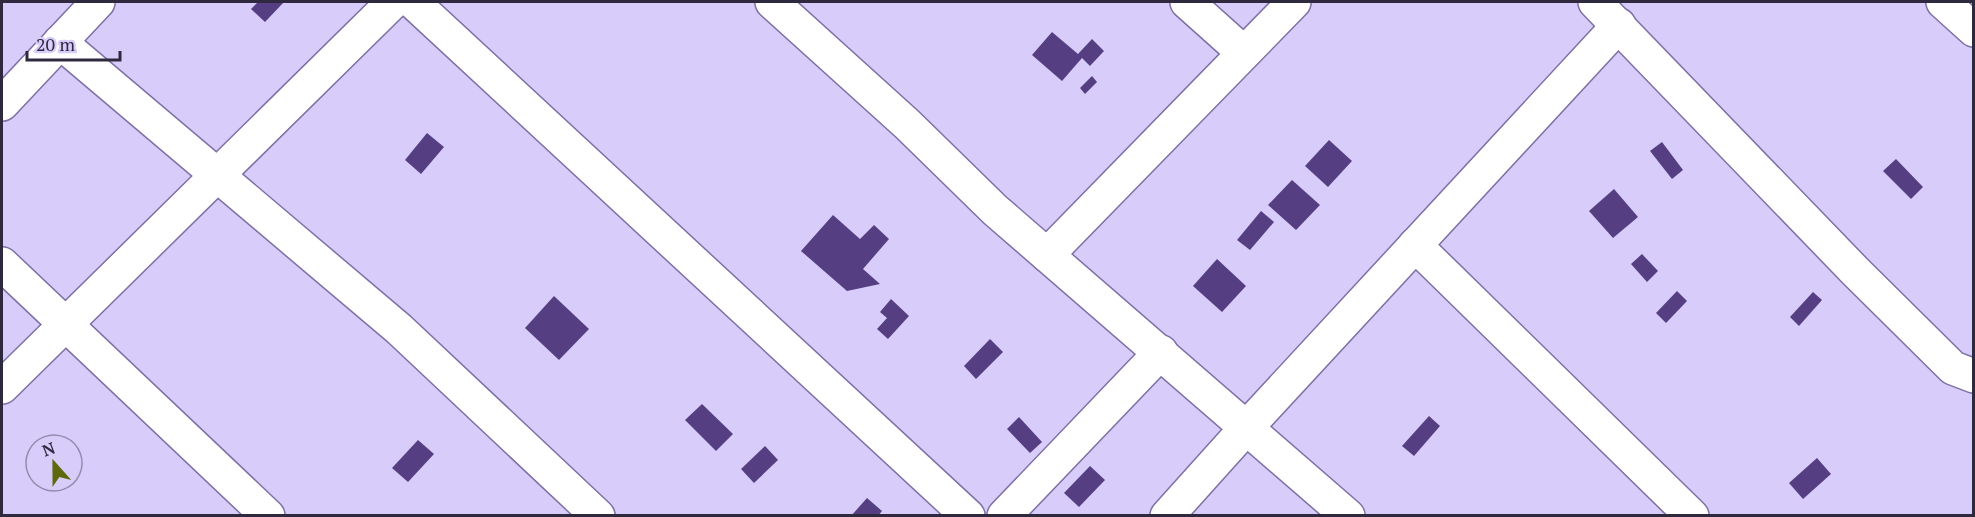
<svg xmlns="http://www.w3.org/2000/svg" width="1975" height="517" viewBox="0 0 1975 517" font-family="'PT Serif',serif">
<rect width="100%" height="100%" fill="#d8ccfa"/>
<!-- building -->
<g fill="#553f82">
<path d="M258,2H284L265,22L251,9Z"/>
<path d="M1052,32L1078,54L1092,39L1104,51L1090,66L1082,58L1062,81L1032,55Z"/>
<path d="M1092,76L1097,82L1085,94L1080,88Z"/>
<path d="M427,133L444,147L421,174L405,160Z"/>
<path d="M1329,140L1352,161L1328,187L1305,166Z"/>
<path d="M1662,142L1683,170L1672,179L1650,151Z"/>
<path d="M1896,159L1923,187L1911,199L1883,171Z"/>
<path d="M1292,180L1320,205L1296,230L1268,205Z"/>
<path d="M1614,189L1638,217L1613,238L1589,211Z"/>
<path d="M1261,211L1274,222L1250,250L1237,240Z"/>
<path d="M833,215L860,239L874,225L889,239L863,269L880,284L847,291L801,251Z"/>
<path d="M1642,254L1658,271L1647,282L1631,264Z"/>
<path d="M1217,259L1246,286L1222,312L1193,286Z"/>
<path d="M1677,291L1687,301L1666,323L1656,313Z"/>
<path d="M1813,292L1822,300L1799,326L1790,317Z"/>
<path d="M554,296L589,329L559,360L525,328Z"/>
<path d="M891,299L909,316L888,339L877,329L887,318L880,312Z"/>
<path d="M990,339L1003,352L976,379L964,366Z"/>
<path d="M702,404L733,434L716,451L685,420Z"/>
<path d="M1429,416L1440,426L1414,456L1402,446Z"/>
<path d="M1019,417L1042,442L1030,453L1007,429Z"/>
<path d="M418,440L434,454L408,482L392,468Z"/>
<path d="M765,446L778,460L754,483L741,469Z"/>
<path d="M1817,458L1831,474L1803,499L1789,483Z"/>
<path d="M1090,466L1105,480L1079,507L1064,493Z"/>
<path d="M867,498L882,511L878,516H851Z"/>
</g>
<g fill="none" stroke-linecap="round" stroke-linejoin="round">
<defs>
<g id="minor">
<path d="M413,2L968,516"/>
<path d="M772,2L907,124L995,210L1348,516"/>
<path d="M1187,2L1244,53"/>
<path d="M1595,2L1855,271L1953,368L1974,376"/>
<path d="M1943,2L1974,30"/>
<path d="M60,42L399,329L598,516"/>
<path d="M2,104L98,2"/>
<path d="M1415,245L1692,516"/>
<path d="M1047,255L1294,2"/>
<path d="M2,264L268,516"/>
<path d="M2,387L393,2"/>
<path d="M1004,516L1161,352"/>
<path d="M1167,516L1247,427L1619,25"/>
</g>
</defs>
<!-- minor casing -->
<use href="#minor" stroke="#7e70a4" stroke-width="36"/>
<!-- minor -->
<use href="#minor" stroke="#fff" stroke-width="33"/>
</g>
<!-- border -->
<rect width="1975" height="517" fill="none" stroke="#2f293f" stroke-width="6"/>
<!-- north arrow -->
<g transform="translate(54 463) rotate(339)"><circle r="28" fill="#d8ccfa" stroke="#948baf" stroke-width="1.5"/>
<path d="M0-4.5L10 22L0 15L-10 22Z" fill="#5e690e"/>
<text y="-9" font-size="16" font-weight="bold" text-anchor="middle" fill="#2f293f">N</text>
</g>
<!-- scale -->
<path d="M27 51v9h93v-9" fill="none" stroke="#2f293f" stroke-width="3"/>
<text x="36" y="51" font-size="18" fill="#2f293f" stroke="#d8ccfa" stroke-width="4.5" paint-order="stroke">20 m</text>
</svg>
